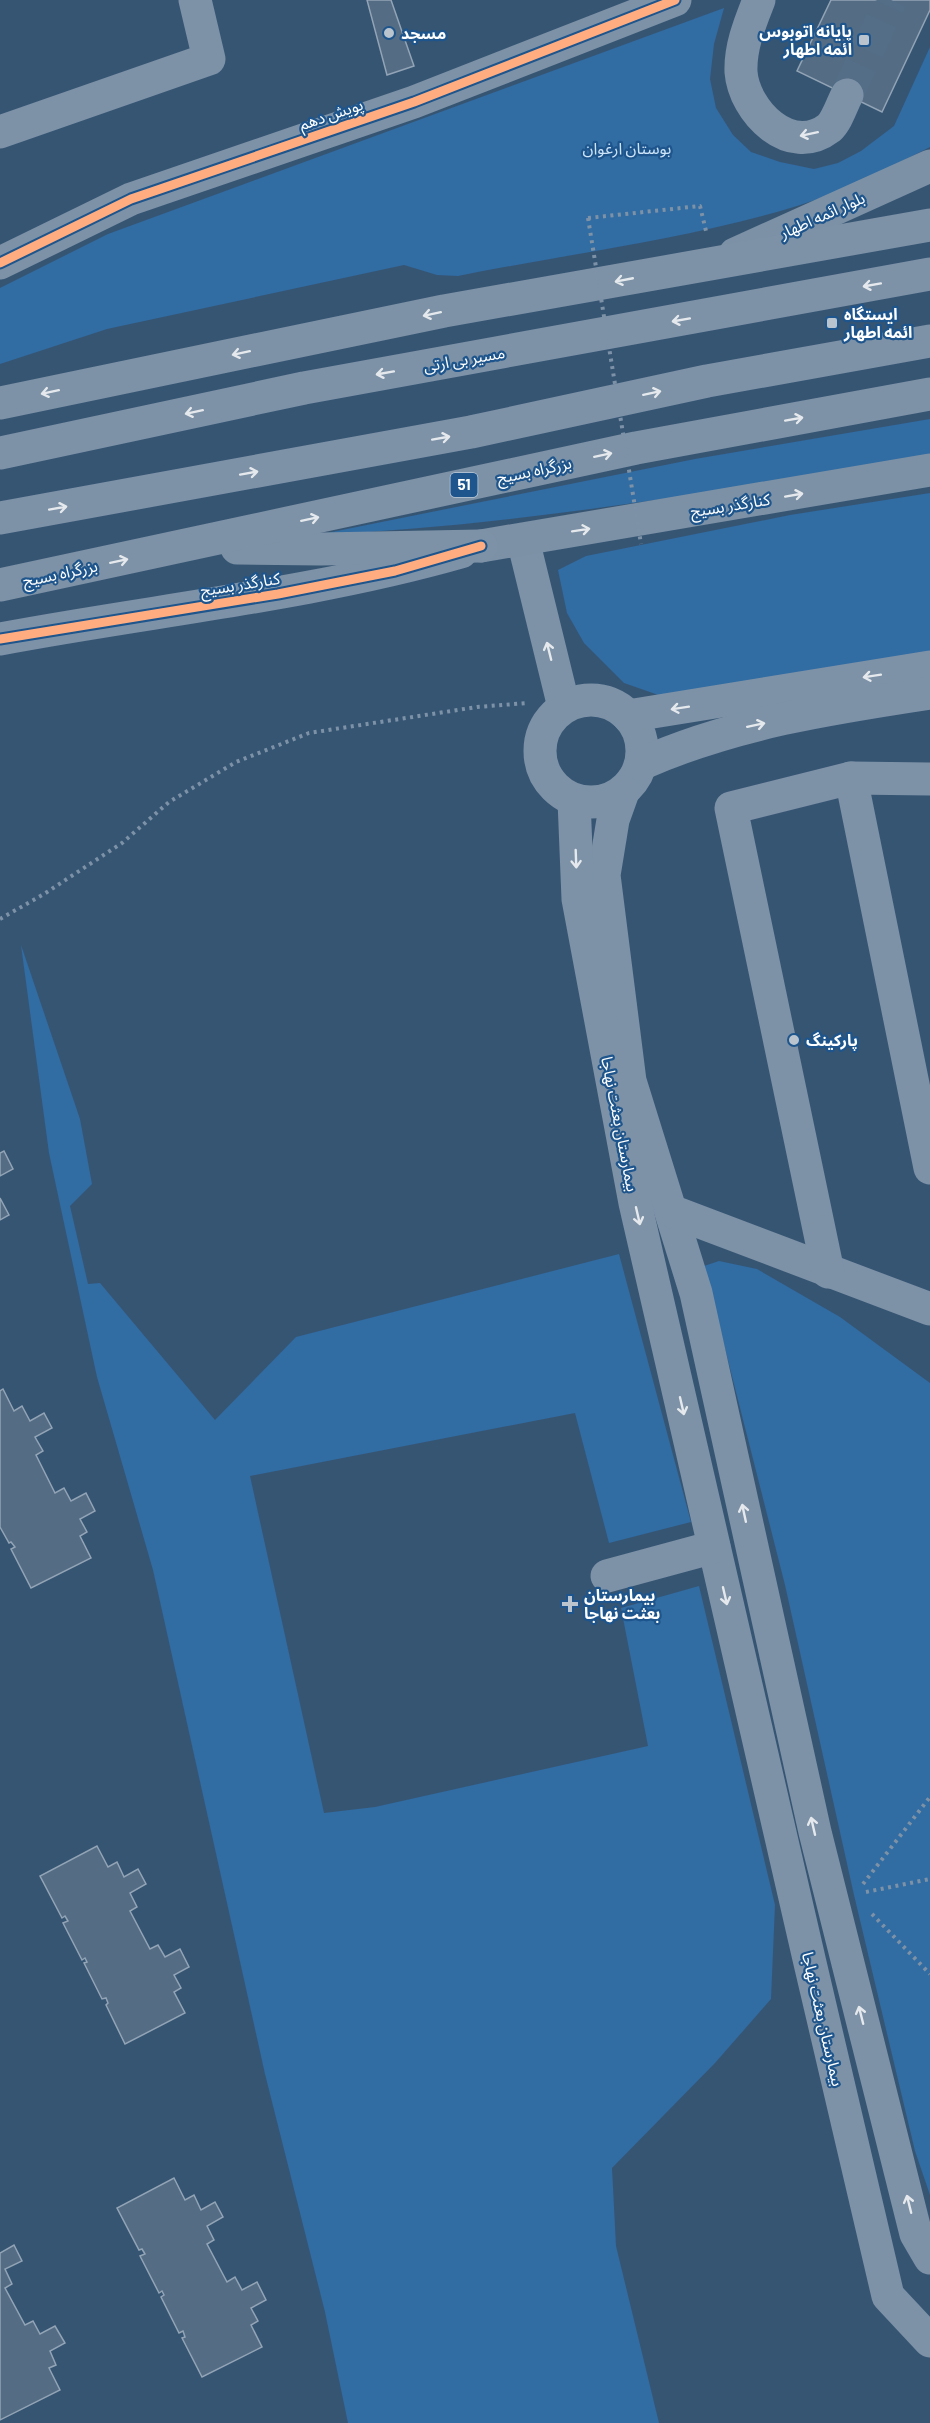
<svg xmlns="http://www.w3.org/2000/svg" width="930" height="2423" viewBox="0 0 930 2423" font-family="Barlow,'Noto Sans Arabic',sans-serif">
<rect width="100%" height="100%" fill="#365573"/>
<!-- green -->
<g fill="#316ca3">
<path d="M724,8L714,44L710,79L716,108L733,135L751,152L780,162L814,169L838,163L861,151L894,126L930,47V147C887,169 844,192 797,206C686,240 571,253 458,276L437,275L404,265L107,329L0,364V288L108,234Z"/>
<path d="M930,419V459C726,489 523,525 317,535L695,459Z"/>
<path d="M930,493V659L667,698L624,683L584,643L567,613L558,570L586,556L790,515Z"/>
<path d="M21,945L80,1119L92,1184L70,1206L88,1284L100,1283L215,1420L296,1337L619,1254L691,1522L609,1543L575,1413L250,1476L324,1813L375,1807L648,1746L621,1608L699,1586L775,1905L771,1999L715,2063L612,2168L616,2246L659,2423H348L325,2312L265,2074L153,1570L97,1377L49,1153Z"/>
<path d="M719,1261L757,1269L840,1317L930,1383V2195L915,2151L854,1895L785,1585L704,1266Z"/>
</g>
<!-- building -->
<g fill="#546d85" stroke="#92a4b5" stroke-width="1.5">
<path d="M367,0H391L414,66L387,75Z"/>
<path d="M831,0H930V10L882,112L797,71Z"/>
<path d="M4,1151L13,1169L0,1176V1153Z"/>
<path d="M0,1198L9,1215L0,1220Z"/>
<path d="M3,1389L14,1411L22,1406L30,1421L44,1413L52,1428L35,1437L43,1451L36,1455L55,1493L64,1488L71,1501L86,1493L95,1511L80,1519L87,1532L80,1536L91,1558L31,1588L11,1549L15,1547L11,1542L9,1543L0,1527V1391Z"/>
<path d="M97,1846L108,1867L117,1862L124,1877L138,1869L146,1884L130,1893L137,1907L130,1911L150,1949L158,1945L165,1957L180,1949L189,1967L174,1975L181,1988L174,1992L185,2013L125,2044L106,2005L108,2003L106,1998L102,1999L84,1963L87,1962L85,1958L82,1960L63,1923L68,1921L65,1916L62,1918L40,1876Z"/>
<path d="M174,2178L185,2200L194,2195L201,2210L215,2202L223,2217L207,2226L214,2240L207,2244L227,2282L235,2277L242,2290L257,2282L266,2300L251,2308L258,2321L251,2325L262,2347L202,2377L182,2338L185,2337L183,2331L179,2333L161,2297L164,2295L162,2291L159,2293L140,2256L145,2254L142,2249L139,2250L117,2208Z"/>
<path d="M14,2245L22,2261L5,2269L12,2284L5,2288L25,2325L33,2321L40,2334L55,2326L65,2343L50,2351L56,2365L49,2368L60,2390L0,2420V2253Z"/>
</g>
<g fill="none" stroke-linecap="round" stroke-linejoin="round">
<!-- minor-tunnel -->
<path stroke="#546e88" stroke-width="33" stroke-dasharray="33 16" stroke-linecap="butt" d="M847,95L891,0"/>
<!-- path -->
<g stroke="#7d92a7" stroke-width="4" stroke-dasharray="3 4.5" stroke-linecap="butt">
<path d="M588,218L700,206L706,231"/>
<path d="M0,919L44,894L122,843L169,802L236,762L309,733L477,707L527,703"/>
<path d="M863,1884L930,1797"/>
<path d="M866,1892L930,1879"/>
<path d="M872,1914L930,1974"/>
</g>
<!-- minor -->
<g stroke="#7d92a7" stroke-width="33">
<path d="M759,0C750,23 740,47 741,72C744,111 790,158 829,128C837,121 842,104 847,95"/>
<path d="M0,132L209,59L195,0"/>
<path d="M0,263L131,199L414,102L675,0"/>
<path d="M0,453L304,388L930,274"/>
<path d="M0,518L471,432L707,381L930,341"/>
<path d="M523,540L564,707"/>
<path d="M0,639C154,610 310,595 461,552"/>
<circle cx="591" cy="751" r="51"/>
<path d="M628,716L930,667"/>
<path d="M641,764C733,723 831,708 930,693"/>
<path d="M851,778L930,1168"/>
<path d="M623,792L613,820L604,875L630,1081L696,1293L815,1832L916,2234L930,2258"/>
<path d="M574,800L578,899L635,1203L810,1963L888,2296L930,2341"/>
<path d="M671,1211L930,1309"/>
<path d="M828,1272L731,808L851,778L930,779"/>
<path d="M607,1576L714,1547"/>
</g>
<!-- major -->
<g stroke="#7c91a5" stroke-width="33">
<path d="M735,254L930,166"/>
<path d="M481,546L930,470"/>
</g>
<!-- highway -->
<g stroke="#7d92a6" stroke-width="33">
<path d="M0,403L444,311L930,225"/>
<path d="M237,548L321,549L481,546"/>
<path d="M0,585L636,448L930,394"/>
</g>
<!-- path-bridge -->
<path stroke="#7d92a7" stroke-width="4" stroke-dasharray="3 4.5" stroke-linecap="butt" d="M588,218L641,544"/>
<defs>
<g id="cycleway">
<path d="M0,263L131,199L414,102L675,0"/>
<path d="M0,639L278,594L395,571L481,546"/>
</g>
</defs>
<!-- cycleway casing -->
<use href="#cycleway" stroke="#1d558c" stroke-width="13"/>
<!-- cycleway -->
<use href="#cycleway" stroke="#ffac80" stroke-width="9"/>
</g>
<!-- one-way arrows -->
<defs><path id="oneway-shaft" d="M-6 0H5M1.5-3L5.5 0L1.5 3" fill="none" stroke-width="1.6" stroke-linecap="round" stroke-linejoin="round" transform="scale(1.5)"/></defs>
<g stroke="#e5e9ed">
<use href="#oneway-shaft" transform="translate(809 134) rotate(168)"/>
<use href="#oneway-shaft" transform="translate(624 280) rotate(169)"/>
<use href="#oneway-shaft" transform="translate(872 285) rotate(170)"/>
<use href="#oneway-shaft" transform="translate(432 314) rotate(168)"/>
<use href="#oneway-shaft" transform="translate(681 320) rotate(170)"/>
<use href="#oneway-shaft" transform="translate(241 353) rotate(168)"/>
<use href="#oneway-shaft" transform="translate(385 373) rotate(170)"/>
<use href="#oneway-shaft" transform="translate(50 392) rotate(168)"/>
<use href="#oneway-shaft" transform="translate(652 393) rotate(-12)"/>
<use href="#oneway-shaft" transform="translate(194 412) rotate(168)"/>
<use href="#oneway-shaft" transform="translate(794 419) rotate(-10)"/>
<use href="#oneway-shaft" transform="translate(441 438) rotate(-10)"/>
<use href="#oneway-shaft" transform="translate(603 455) rotate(-12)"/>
<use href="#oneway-shaft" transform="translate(249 473) rotate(-10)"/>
<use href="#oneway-shaft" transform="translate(794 495) rotate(-10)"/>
<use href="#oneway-shaft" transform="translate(58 508) rotate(-10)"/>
<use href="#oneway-shaft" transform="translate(310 519) rotate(-12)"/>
<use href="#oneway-shaft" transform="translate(581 530) rotate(-9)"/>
<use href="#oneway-shaft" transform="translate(119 561) rotate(-12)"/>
<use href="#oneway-shaft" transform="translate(549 651) rotate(-104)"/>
<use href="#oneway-shaft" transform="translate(872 676) rotate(171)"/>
<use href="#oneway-shaft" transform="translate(680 708) rotate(171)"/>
<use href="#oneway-shaft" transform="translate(756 725) rotate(-12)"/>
<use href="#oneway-shaft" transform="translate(576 859) rotate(88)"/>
<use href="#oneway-shaft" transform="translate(638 1216) rotate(77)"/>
<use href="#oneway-shaft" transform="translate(682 1406) rotate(77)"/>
<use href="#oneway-shaft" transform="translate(744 1513) rotate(-102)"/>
<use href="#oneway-shaft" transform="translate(725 1596) rotate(77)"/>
<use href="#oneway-shaft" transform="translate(813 1826) rotate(-103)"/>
<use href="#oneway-shaft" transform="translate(861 2015) rotate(-104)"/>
<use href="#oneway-shaft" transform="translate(909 2204) rotate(-104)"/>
</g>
<!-- markers -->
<g fill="#b9c4ce" stroke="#1d558c" stroke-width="2">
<circle cx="389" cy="33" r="6"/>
<rect x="858" y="34" width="12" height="12" rx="3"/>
<rect x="826" y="317" width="12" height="12" rx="3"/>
<circle cx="794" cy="1040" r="6"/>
<path d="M567 1595h6v6h6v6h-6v6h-6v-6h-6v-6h6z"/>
</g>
<g text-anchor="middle" stroke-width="4.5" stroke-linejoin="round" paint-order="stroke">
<!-- shield labels -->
<rect fill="#1d558c" stroke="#bbccdc" stroke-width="1.5" x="450.5" y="473" width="27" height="24" rx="4.5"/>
<g font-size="15" font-weight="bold" fill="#fff">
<text x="464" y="490">51</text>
</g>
<!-- poi labels -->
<g font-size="16" font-weight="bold" fill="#fff" stroke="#1d558c" text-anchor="start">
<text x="852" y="37" text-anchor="end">پایانه اتوبوس<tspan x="852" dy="18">ائمه اطهار</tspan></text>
<text x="401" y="39">مسجد</text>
<text x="844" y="320">ایستگاه<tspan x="844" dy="18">ائمه اطهار</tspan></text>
<text x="806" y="1046">پارکینگ</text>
<text x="584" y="1601">بیمارستان<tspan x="584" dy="18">بعثت نهاجا</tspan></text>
</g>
<!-- street labels -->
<g font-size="16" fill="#fff" stroke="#1d558c">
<text transform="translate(331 114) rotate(-19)" y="6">پویش دهم</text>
<text transform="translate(822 215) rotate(-24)" y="6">بلوار ائمه اطهار</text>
<text transform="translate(464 359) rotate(-10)" y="6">مسیر بی ارتی</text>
<text transform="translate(534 470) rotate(-12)" y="6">بزرگراه بسیج</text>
<text transform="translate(730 505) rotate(-9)" y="6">کنارگذر بسیج</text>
<text transform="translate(60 573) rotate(-12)" y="6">بزرگراه بسیج</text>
<text transform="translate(240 584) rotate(-9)" y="6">کنارگذر بسیج</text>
<text transform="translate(620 1124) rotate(79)" y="6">بیمارستان بعثت نهاجا</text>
<text transform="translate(823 2019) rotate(77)" y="6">بیمارستان بعثت نهاجا</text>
</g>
<!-- park labels -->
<g font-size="16" fill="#cfe5f9" stroke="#1d558c">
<text x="627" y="154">بوستان ارغوان</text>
</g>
</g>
</svg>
